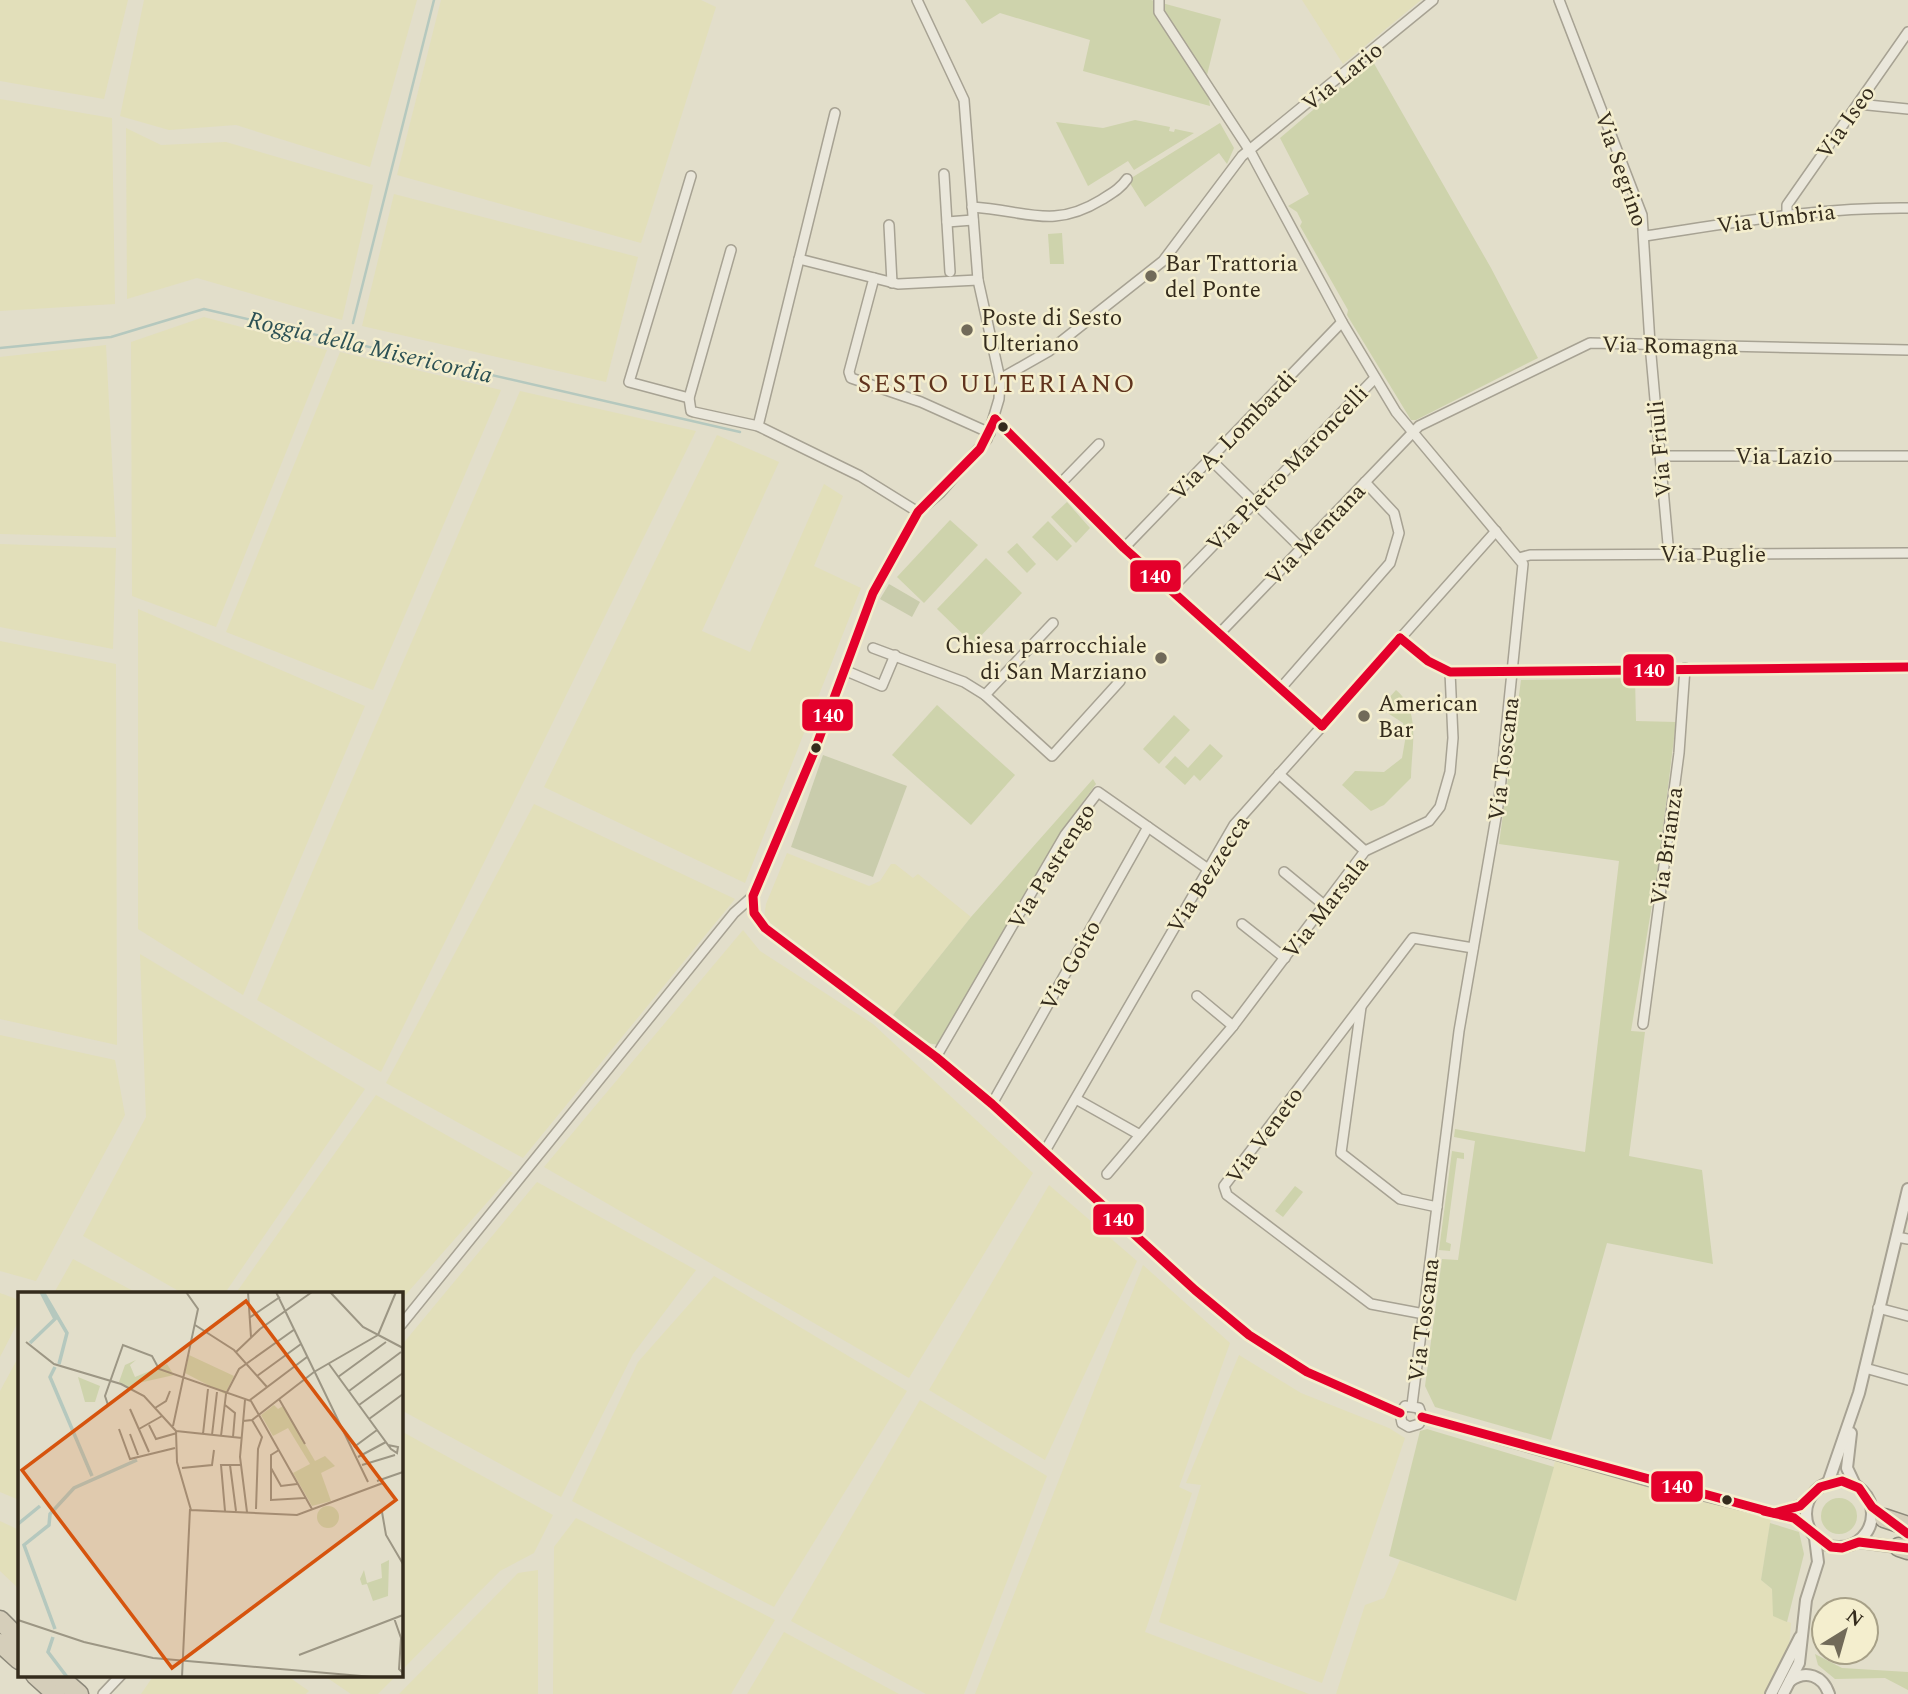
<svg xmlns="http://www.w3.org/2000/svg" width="1908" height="1694" viewBox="0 0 1908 1694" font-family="Spectral,serif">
<rect width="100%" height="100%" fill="#e2deca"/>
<!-- farmland -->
<g fill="#e2dfba">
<path d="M0,0H128L104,99L0,81Z"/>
<path d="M144,0H417L370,167L236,125L169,130L120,116Z"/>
<path d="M441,0H701L716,7L641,243L397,175Z"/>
<path d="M1302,0H1421L1343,64Z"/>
<path d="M0,99L112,118L115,304L0,311Z"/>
<path d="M126,128L161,145L226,142L373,185L342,320L197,278L127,299Z"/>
<path d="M394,194L638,257L606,382L362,326Z"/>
<path d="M204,317L327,350L216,627L132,596L131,342Z"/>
<path d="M106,345L116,537L0,534V357Z"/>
<path d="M340,352L501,390L373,690L226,632Z"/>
<path d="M520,391L696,431L381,1072L257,1000Z"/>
<path d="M717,435L779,462L702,631L750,652L824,484L843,496L814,566L861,588L745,883L544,787Z"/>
<path d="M0,544L116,548L113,649L0,627Z"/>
<path d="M138,609L365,706L243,995L138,929Z"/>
<path d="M0,641L116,664L117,1045L0,1019Z"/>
<path d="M534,804L735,899L523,1158L386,1083Z"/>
<path d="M787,853L869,886L880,881L891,864H895L913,878L918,874L971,917L893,1015L764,918L766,904Z"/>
<path d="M743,930L760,951L873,1024L1033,1173L909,1378L544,1167Z"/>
<path d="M140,954L365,1089L225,1293H182L83,1236L146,1117Z"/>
<path d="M0,1035L115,1060L125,1115L36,1281L0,1271Z"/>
<path d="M376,1095L513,1173L401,1300V1293H236Z"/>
<path d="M537,1182L696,1270L633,1354L561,1497L401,1410V1346Z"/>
<path d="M1049,1185L1137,1261L1045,1460L929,1390Z"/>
<path d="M73,1259L137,1293H54Z"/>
<path d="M1143,1265L1230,1343L1179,1487L1192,1493L1145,1632L1309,1694H975Z"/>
<path d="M714,1276L907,1391L774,1607L572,1501L638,1362Z"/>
<path d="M0,1293L19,1300V1320L0,1357Z"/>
<path d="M1239,1355L1301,1393L1389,1428L1405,1438L1322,1683L1159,1622L1201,1485L1186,1483Z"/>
<path d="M19,1356V1500L0,1492V1391Z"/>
<path d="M920,1400L1047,1476L964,1694H926L791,1621Z"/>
<path d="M401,1431L553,1515L534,1553L500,1571L401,1671Z"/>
<path d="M1555,1461L1771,1518L1761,1580L1772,1589L1774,1616L1791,1623L1789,1648L1767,1694H1336L1365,1605L1384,1598L1400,1560L1516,1601Z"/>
<path d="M576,1518L775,1620L731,1694H553L554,1547Z"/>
<path d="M0,1521L19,1530V1589L0,1571Z"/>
<path d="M538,1570V1694H399L518,1573Z"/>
<path d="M784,1632L899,1694H747Z"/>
<path d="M154,1675H286L309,1691L306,1694H141Z"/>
<path d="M323,1675H397L378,1694H351Z"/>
</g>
<!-- green -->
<g fill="#ced3ac">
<path d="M965,0H1151L1221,19L1206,79L1210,106L1083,71L1090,40L1000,13L982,24Z"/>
<path d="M1372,60L1491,268L1538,358L1416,420H1411L1347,315L1348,310L1300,226L1302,222L1297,212L1288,206L1309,194L1280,138Z"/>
<path d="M1135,120L1170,127L1169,131L1174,132L1175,129L1194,133L1134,170L1128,161L1088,186L1056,122L1103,128Z"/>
<path d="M1220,123L1234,148L1227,164L1219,153L1145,207L1128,180Z"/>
<path d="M1062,233L1064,264H1050L1048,234Z"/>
<path d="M1067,502L1090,528L1076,543L1051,517Z"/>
<path d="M950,520L978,545L924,603L897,577Z"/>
<path d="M1048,521L1072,546L1057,561L1032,537Z"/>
<path d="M1017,543L1036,564L1027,573L1007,552Z"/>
<path d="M986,558L1022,593L973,644L937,609Z"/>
<path d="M1635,678L1636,721L1676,722L1658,869L1631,1031L1645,1032L1629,1156L1702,1170L1713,1264L1607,1243L1551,1440L1435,1407L1425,1386L1442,1259L1458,1260L1475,1141L1454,1137L1455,1129L1585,1152L1619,861L1499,844L1521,680Z"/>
<path d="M1396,690C1422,711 1411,749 1411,778L1384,805L1371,811L1342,785L1355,771L1384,772L1402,758L1406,735L1403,723L1380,708Z"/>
<path d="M937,705L1015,775L971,825L892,755Z"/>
<path d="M1174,715L1190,730L1159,764L1143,749Z"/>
<path d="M1210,744L1223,756L1200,781L1194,775L1185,785L1165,767L1175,756L1188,768Z"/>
<path d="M1093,779L1096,784L1062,830L939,1045L927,1043L893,1015L971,917Z"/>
<path d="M1452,1151L1464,1153V1159L1457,1158L1446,1242L1451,1244L1450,1251L1439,1250Z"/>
<path d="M1295,1186L1303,1192L1283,1217L1275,1211Z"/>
<path d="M1427,1429L1554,1467L1516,1601L1389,1556L1420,1431Z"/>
<circle cx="1839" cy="1516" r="18"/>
<path d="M1770,1523L1799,1532L1804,1554L1787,1622L1773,1616L1772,1589L1761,1580Z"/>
<path d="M1815,1654L1842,1668L1908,1672V1690L1885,1678L1835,1679L1818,1665Z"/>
</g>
<!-- cemetery -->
<g fill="#c9ccac">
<path d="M889,584L920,602L912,617L880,599Z"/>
<path d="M823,755L907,786L873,877L791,847Z"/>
</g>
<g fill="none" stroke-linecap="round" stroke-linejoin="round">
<!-- stream -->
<g stroke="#b5c8be" stroke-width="2.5">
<path d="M353,323L434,0"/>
<path d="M0,348L111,337L204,309L740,432"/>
</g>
<defs>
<g id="minor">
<path d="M917,0L964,100L978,280L1000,379L999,399L987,439L940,493L918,512L873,593L814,752L753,896L754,913L765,928L936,1057L992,1104L1195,1290L1249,1335L1307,1372L1400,1413"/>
<path d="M1159,0V12L1250,151L1342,322L1396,412L1523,564L1499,800L1459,1031L1412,1405"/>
<path d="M1559,0L1642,215L1650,344L1669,555"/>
<path d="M1858,104L1908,109"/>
<path d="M944,174L950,272"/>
<path d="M691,176L629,382L689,398L691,411L694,412L758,426L860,476L918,512"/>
<path d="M972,207C1025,210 1052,230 1101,200C1112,193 1120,189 1127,179"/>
<path d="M1787,214V205L1908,32"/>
<path d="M947,222L973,220"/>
<path d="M889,225L892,283"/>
<path d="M1645,236C1733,223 1819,207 1908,208"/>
<path d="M799,259L898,284L978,280"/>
<path d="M874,278L849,372L851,378L921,402L990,433"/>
<path d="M1000,379L1049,351L1163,261L1242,156L1433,0"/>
<path d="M689,398L731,250"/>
<path d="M995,419L1124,548L1322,726"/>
<path d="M758,426L835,113"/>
<path d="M1660,456H1908"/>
<path d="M1210,459L1301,548"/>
<path d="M1060,484L1099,444"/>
<path d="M1124,548L1342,322"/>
<path d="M1519,558L1530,555L1908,553"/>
<path d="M1170,590L1375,378"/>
<path d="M1219,634L1419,426L1590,343L1908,350"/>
<path d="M1400,638L1428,661L1450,672L1908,667"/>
<path d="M873,648L964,682L985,695L1052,756L1120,681"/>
<path d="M844,670L882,686L895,655"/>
<path d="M1280,689L1390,563L1399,533L1394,513L1365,482"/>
<path d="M985,695L1053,623"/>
<path d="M1279,774L1365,851"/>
<path d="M1284,872L1324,905"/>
<path d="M1242,924L1285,958"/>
<path d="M1197,996L1233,1026"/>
<path d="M1361,1007L1341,1153L1400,1199L1437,1207"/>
<path d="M1643,1024L1679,753L1685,668"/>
<path d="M936,1057L1065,835L1098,792L1208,869"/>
<path d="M1076,1099L1140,1135"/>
<path d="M992,1104L1148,827"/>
<path d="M1045,1151L1234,825L1496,531"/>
<path d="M1107,1174L1233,1026L1365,851L1429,821L1440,807L1450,772L1453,738L1450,672"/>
<path d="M1897,1237L1908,1239"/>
<path d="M1878,1308L1908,1316"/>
<path d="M1424,1314L1371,1304L1227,1195L1224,1186L1413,938L1473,948"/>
<path d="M401,1325L734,913L753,896"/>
<path d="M1865,1368L1908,1380"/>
<path d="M1400,1413L1402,1423L1409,1427L1419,1424L1422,1417"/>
<path d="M1400,1413L1405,1406L1419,1408L1422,1417"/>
<path d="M1422,1417L1676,1489L1794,1518L1809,1529"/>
<path d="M1777,1513L1808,1502"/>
<path d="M103,1694L121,1675"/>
</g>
<g id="tertiary">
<path d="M1851,1433L1847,1468L1855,1485"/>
<circle cx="1839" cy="1514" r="33"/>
<path d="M1828,1483L1859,1393L1908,1189"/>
<path d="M1859,1542L1904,1548"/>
<path d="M1790,1681C1806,1669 1823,1676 1829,1694"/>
<path d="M1771,1694L1800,1637"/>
<path d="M1783,1694L1799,1663L1806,1600L1818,1562L1815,1538"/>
</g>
<g id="motorway">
<path d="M1884,1518L1908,1526"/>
<path d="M1899,1547L1908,1550"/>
<path d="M0,1620L19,1639"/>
<path d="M0,1643L19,1660"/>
<path d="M35,1675L56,1694"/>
<path d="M57,1675L79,1694"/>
</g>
</defs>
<!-- minor casing -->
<use href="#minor" stroke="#a7a293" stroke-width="12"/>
<!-- tertiary casing -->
<use href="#tertiary" stroke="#a7a293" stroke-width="14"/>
<!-- motorway casing -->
<use href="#motorway" stroke="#8c887a" stroke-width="21"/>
<!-- minor -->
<use href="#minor" stroke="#eae7db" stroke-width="9"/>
<!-- tertiary -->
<use href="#tertiary" stroke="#eae7db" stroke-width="10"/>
<!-- motorway -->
<use href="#motorway" stroke="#d5ceba" stroke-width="18"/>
<defs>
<g id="bus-1">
<path d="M995,419L980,449L918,512L873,593L814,752L753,896L754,913L765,928L936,1057L992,1104L1195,1290L1249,1335L1307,1372L1400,1413"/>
<path d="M995,419L1124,548L1322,726"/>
<path d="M1400,638L1428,661L1450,672L1908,667"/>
<path d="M1322,726L1400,638"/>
<path d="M1422,1417L1774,1513L1800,1506L1820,1487L1842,1481L1859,1488L1872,1507L1908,1534"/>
<path d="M1764,1511L1794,1518L1831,1547L1842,1548L1859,1542L1908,1548"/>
</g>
</defs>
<!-- bus-1 casing -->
<use href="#bus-1" stroke="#f4eece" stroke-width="14"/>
<!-- bus-1 -->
<use href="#bus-1" stroke="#e4002b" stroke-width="9"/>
</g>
<!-- markers -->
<g fill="#716a59" stroke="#f4eece" stroke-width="2.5">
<circle cx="1151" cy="276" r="7"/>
<circle cx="967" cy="330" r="7"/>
<circle cx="1161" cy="658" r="7"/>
<circle cx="1364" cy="716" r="7"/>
</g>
<g fill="#342b1c" stroke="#f4eece" stroke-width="2.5">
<circle cx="1003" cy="427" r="6"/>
<circle cx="816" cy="748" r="6"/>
<circle cx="1727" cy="1500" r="6"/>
</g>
<g text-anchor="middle" stroke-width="5" stroke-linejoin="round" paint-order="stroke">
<!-- street labels -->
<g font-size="23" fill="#342b1c" stroke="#f4eece">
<text transform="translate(1342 76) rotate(-39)" y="8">Via Lario</text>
<text transform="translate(1845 122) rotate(-55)" y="8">Via Iseo</text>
<text transform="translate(1622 169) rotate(71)" y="8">Via Segrino</text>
<text transform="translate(1776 218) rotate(-7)" y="8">Via Umbria</text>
<text transform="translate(1670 345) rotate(1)" y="8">Via Romagna</text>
<text transform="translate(1233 435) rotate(-46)" y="8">Via A. Lombardi</text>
<text transform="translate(1659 449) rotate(-95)" y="8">Via Friuli</text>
<text x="1784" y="464">Via Lazio</text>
<text transform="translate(1287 468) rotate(-46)" y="8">Via Pietro Maroncelli</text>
<text transform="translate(1315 534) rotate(-46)" y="8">Via Mentana</text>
<text x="1713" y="562">Via Puglie</text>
<text transform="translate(1503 759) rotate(-83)" y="8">Via Toscana</text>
<text transform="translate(1666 846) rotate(-82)" y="8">Via Brianza</text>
<text transform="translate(1051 866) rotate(-58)" y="8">Via Pastrengo</text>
<text transform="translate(1208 874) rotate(-58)" y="8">Via Bezzecca</text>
<text transform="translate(1325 907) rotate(-52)" y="8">Via Marsala</text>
<text transform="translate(1070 965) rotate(-61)" y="8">Via Goito</text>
<text transform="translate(1264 1135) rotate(-54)" y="8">Via Veneto</text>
<text transform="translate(1423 1320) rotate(-83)" y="8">Via Toscana</text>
</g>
<!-- poi labels -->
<g font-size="23" fill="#342b1c" stroke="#f4eece" text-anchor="start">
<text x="1165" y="271">Bar Trattoria<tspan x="1165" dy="26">del Ponte</tspan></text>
<text x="981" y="325">Poste di Sesto<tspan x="981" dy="26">Ulteriano</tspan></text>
<text x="1147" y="653" text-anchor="end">Chiesa parrocchiale<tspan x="1147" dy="26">di San Marziano</tspan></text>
<text x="1378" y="711">American<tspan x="1378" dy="26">Bar</tspan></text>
</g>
<!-- water labels -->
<g font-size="24" font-style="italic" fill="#2c5154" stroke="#f4eece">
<text transform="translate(370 347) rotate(13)" y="8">Roggia della Misericordia</text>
</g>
<!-- quarter labels -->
<g font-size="26" letter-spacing="2" fill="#60331d" stroke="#f4eece">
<text x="997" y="392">SESTO ULTERIANO</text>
</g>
</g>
<!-- overview -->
<g transform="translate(18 1292)">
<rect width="385" height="385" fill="#e2deca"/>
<path d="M171,63L216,84L207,102L167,81ZM118,68L112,73L117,85L149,72L156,83L116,92L113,97L101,90L107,73ZM60,85L82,94L77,110H67ZM256,113L260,117L265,114L297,169L307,164L317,174L303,181L313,209L294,214L275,181L292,172L270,136L255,144L243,123ZM299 225a11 11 0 1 1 22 0a11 11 0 1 1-22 0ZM371,268L370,304L355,309L349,292L344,293L342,287L346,278L349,291L364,286L363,272Z" fill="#ced3ac"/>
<path fill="none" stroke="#b5c8be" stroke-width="3.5" d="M25,0L49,41L41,72M12,51L37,27L23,0M37,75L32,85L74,184M0,232L22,214M37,337L6,253L31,233L32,222L56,196L119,168M35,345L30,360L49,385"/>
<path fill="none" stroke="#9c9684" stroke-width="2" d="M230,0L233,45M258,0L350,190M312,0L345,35L385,56M231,26L262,5M177,33L216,58L249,95M360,43L378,0M8,50L36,72L103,92L126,104L158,139L159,170L173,218L279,223L365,191M218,60L242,37L294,0M311,72L373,157L379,161L380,155L370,153M239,84L283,52M320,85L368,50M331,99L383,60M261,107L287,152M227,108L222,165L229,220M232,108L289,65M90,113L87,104L105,53L134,64L141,77L233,109L294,217M207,113L217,121L215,145M341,113L385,81M137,116L148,109L152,99M112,117L131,160M351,127L385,102M234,128L244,145L240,157L238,217M225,129L234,128L296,80L360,43M131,133L138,147L159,141M155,134L180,17L168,0M101,137L112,167L157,156M121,137L144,124M158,139L224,146M112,142L120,163M185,142L190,97M194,143L199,100M203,144L208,102L221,77L277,37M336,155L359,138M261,158L253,163V208L287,206M340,165L368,150M212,173L218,219M344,173L377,163M164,176L194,173L196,158M253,176L263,194L279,192M359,189L385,180M207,219L203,173H223M364,220L368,243L385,272M376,326L383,346L381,377L385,381M0,328L66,350L135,366L355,385M281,363L385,323M164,385L172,217"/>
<path fill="#d6540e" fill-opacity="0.15" stroke="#d6540e" stroke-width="3.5" d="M228,9L378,208L154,376L4,178Z"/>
<rect width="385" height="385" fill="none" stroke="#342b1c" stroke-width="3.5"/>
</g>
<g stroke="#f4eece" stroke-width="2.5">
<rect x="1129" y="559" width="53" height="34" rx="7" fill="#e4002b"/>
<rect x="1622" y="653" width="53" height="34" rx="7" fill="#e4002b"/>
<rect x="801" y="698" width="53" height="34" rx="7" fill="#e4002b"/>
<rect x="1092" y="1203" width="53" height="33" rx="7" fill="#e4002b"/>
<rect x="1650" y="1470" width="54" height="33" rx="7" fill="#e4002b"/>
</g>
<g font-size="19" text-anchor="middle" font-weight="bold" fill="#fff">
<text x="1155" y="583">140</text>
<text x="1649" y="677">140</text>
<text x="828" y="722">140</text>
<text x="1118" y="1226">140</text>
<text x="1677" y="1493">140</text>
</g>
<!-- north arrow -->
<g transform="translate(1845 1631) rotate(37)"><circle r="33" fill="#f4eece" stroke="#a7a087" stroke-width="2"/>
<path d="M0-5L12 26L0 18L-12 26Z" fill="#716a59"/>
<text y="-10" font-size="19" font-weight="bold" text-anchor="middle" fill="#342b1c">N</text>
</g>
</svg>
